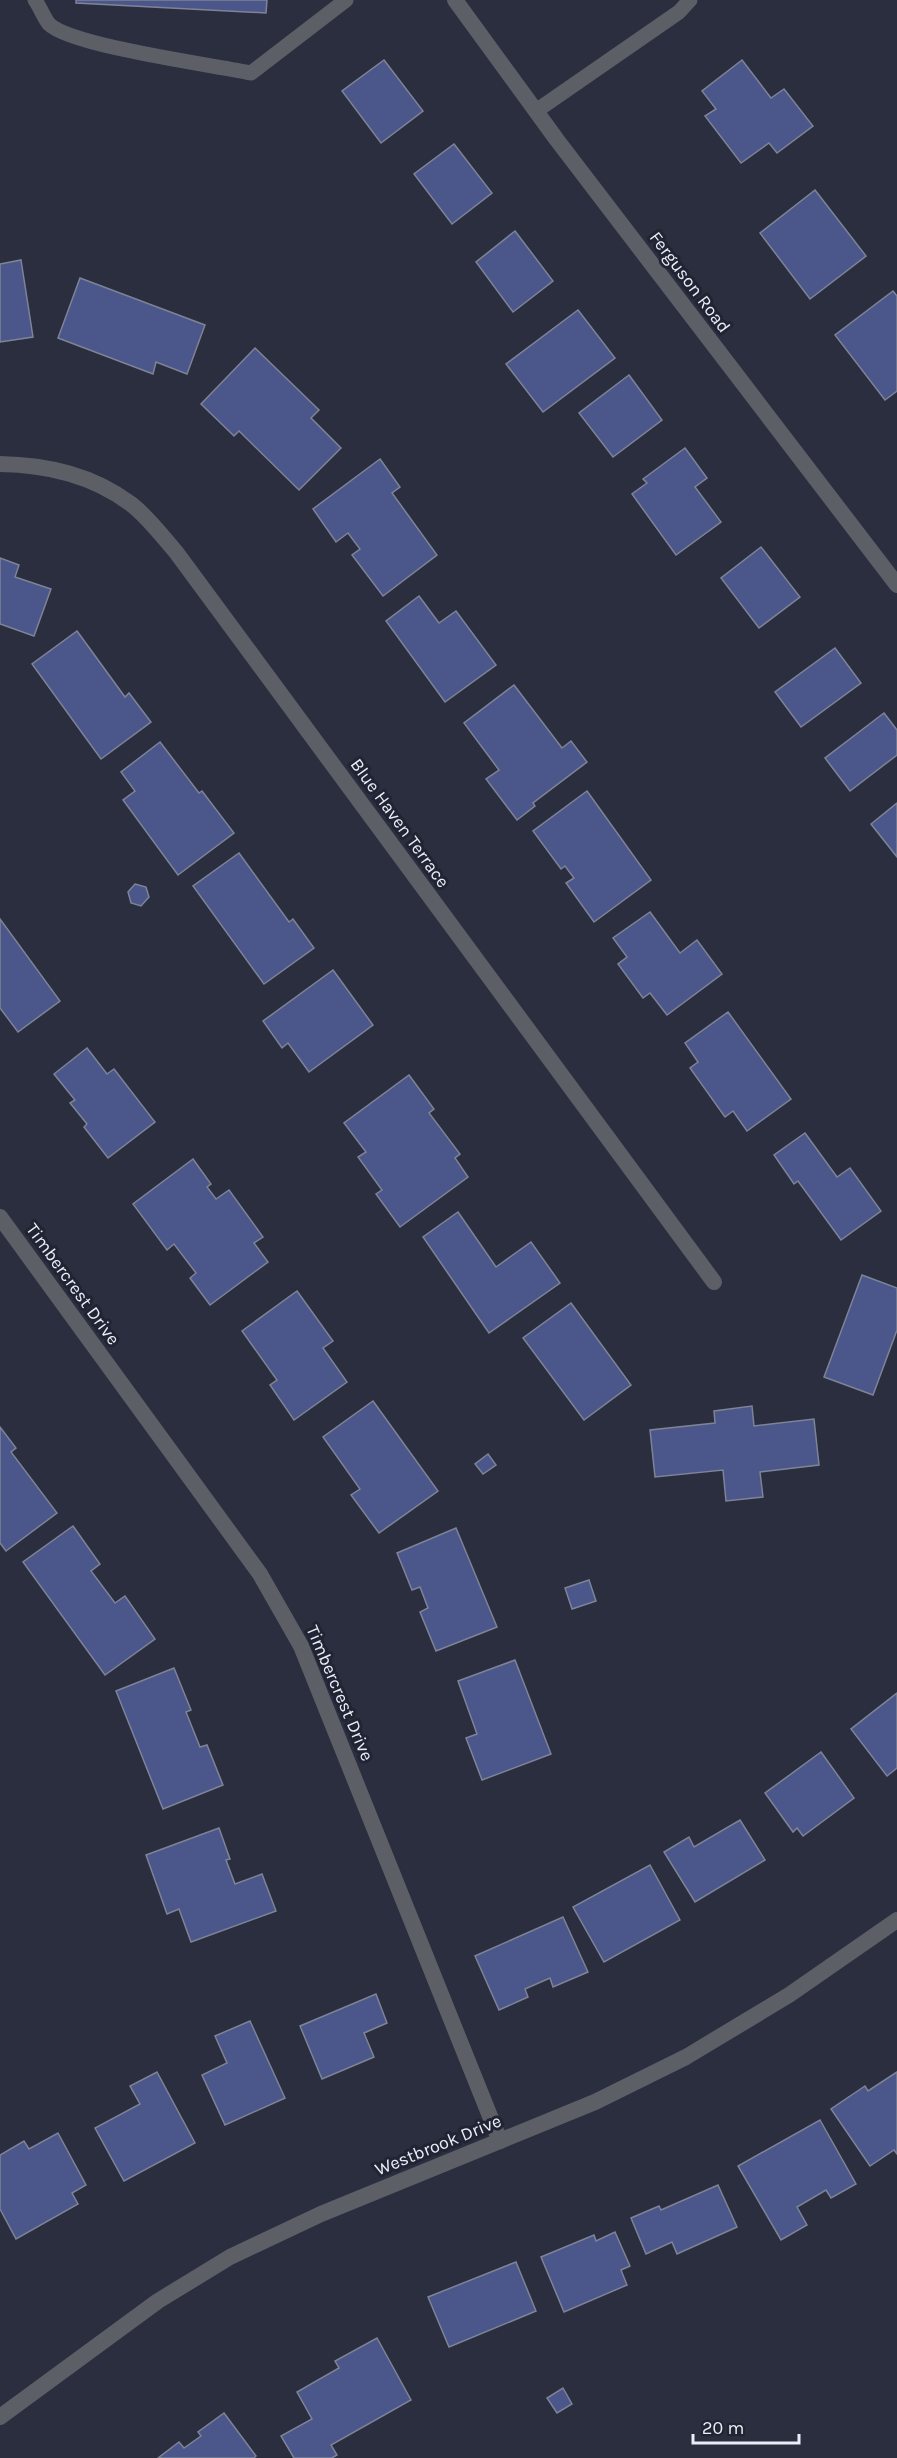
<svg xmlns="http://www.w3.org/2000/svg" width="897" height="2458" viewBox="0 0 897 2458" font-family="Karla,sans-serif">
<rect width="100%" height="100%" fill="#2a2e3e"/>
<!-- building -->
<g fill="#4b578b" stroke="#7e8396" stroke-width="1.5">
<path d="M76,0H267L266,13L76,3Z"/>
<path d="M384,60L423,111L381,143L342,91Z"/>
<path d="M742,60L771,98L784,89L813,126L777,153L769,143L741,163L705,116L716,109L702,91Z"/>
<path d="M454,144L492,193L452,224L414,174Z"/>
<path d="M815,190L866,256L810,299L760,233Z"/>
<path d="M515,231L553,281L513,312L476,262Z"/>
<path d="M21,260L33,337L0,342V264Z"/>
<path d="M80,278L205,325L187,374L156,362L153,374L58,338Z"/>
<path d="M893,291L897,296V391L885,400L835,335Z"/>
<path d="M578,310L615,358L543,412L506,364Z"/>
<path d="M255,348L319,410L311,418L341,448L299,490L239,431L234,436L201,404Z"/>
<path d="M629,375L662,420L613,457L579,413Z"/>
<path d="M685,448L707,478L695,487L721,522L676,555L632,494L647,483L643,479Z"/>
<path d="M380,459L400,487L392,493L437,555L383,596L352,555L360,549L348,533L336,542L313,509Z"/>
<path d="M761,547L800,597L759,628L721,578Z"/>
<path d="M0,558L19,565L15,577L51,589L34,636L0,624Z"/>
<path d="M419,596L439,623L456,611L496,665L445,702L386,621Z"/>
<path d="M77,631L125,697L129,693L151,722L101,759L32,664Z"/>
<path d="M835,648L861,683L801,727L775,692Z"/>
<path d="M514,685L562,748L571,741L587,762L533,803L535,806L517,820L486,779L499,770L464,723Z"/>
<path d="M884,713L897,730V755L850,791L825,758Z"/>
<path d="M160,742L199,793L202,791L234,833L178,875L123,800L135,791L121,772Z"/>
<path d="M587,791L651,880L594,922L566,883L574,878L565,866L561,869L533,831Z"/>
<path d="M897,803V857L871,824Z"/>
<path d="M239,853L289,922L293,919L314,948L264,984L193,886Z"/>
<path d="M135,884L146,887L149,897L141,906L131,903L128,892Z"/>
<path d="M650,912L680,953L697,940L722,974L667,1015L650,993L643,998L618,964L627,957L613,938Z"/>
<path d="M0,919L60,1001L18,1032L0,1008Z"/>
<path d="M333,970L373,1025L309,1072L288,1043L282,1048L263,1021Z"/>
<path d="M728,1012L791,1099L747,1131L733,1111L725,1117L690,1068L698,1062L685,1043Z"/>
<path d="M87,1048L107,1074L114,1069L155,1122L108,1158L84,1127L87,1124L70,1103L75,1100L54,1074Z"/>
<path d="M409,1075L434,1109L429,1113L460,1154L455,1158L468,1177L400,1227L376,1194L382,1190L358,1157L366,1152L344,1123Z"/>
<path d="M805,1133L837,1177L850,1168L881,1211L841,1240L798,1181L794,1184L774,1155Z"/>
<path d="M193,1159L211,1184L207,1187L216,1199L229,1190L263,1237L254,1243L268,1262L210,1305L190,1278L196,1273L174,1244L167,1250L133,1204Z"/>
<path d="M458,1212L496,1267L531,1242L560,1283L489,1333L423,1237Z"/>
<path d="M862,1275L897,1288V1330L873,1395L824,1377Z"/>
<path d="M297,1291L333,1341L323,1348L347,1382L294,1420L270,1385L277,1380L242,1331Z"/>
<path d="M571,1303L631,1385L584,1420L523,1338Z"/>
<path d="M373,1401L438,1491L379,1533L351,1495L360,1489L323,1437Z"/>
<path d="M752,1406L754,1426L814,1419L819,1465L760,1472L763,1497L726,1501L723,1470L655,1477L650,1430L715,1423L714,1411Z"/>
<path d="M0,1427L16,1448L11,1452L57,1513L6,1551L0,1543Z"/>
<path d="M488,1454L496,1465L483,1474L475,1464Z"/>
<path d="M73,1526L100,1564L91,1571L115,1603L125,1596L155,1639L105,1675L23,1562Z"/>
<path d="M456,1528L497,1627L436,1651L420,1612L428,1608L420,1587L412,1590L397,1553Z"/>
<path d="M589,1580L596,1601L572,1609L565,1588Z"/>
<path d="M515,1660L551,1754L482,1780L466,1738L477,1734L458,1681Z"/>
<path d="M174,1668L191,1710L186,1712L200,1747L207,1745L223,1785L163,1809L116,1691Z"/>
<path d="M897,1693V1768L887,1776L851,1729Z"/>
<path d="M821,1752L854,1798L803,1836L797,1828L793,1832L765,1793Z"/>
<path d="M740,1820L765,1860L695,1902L664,1852L689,1837L694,1847Z"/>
<path d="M219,1828L230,1859L226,1860L235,1884L262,1874L276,1911L191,1942L179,1909L167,1914L146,1855Z"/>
<path d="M650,1865L680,1920L604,1962L573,1907Z"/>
<path d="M563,1917L588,1972L553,1987L550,1978L525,1989L528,1997L499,2010L475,1956Z"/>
<path d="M376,1994L387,2023L364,2033L374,2057L322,2079L300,2026Z"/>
<path d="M250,2021L285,2098L225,2125L202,2075L227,2063L215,2036Z"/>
<path d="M157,2072L195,2143L124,2181L95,2128L140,2104L130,2086Z"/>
<path d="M897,2072V2154L894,2150L870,2166L831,2109L865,2086L868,2091Z"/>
<path d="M820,2120L856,2184L831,2198L826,2190L797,2207L807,2225L781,2240L738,2166Z"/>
<path d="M58,2133L86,2185L72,2193L78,2204L16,2239L0,2209V2155L24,2141L29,2149Z"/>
<path d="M718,2185L737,2227L677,2254L672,2242L646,2254L631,2218L659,2206L661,2210Z"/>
<path d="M615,2232L630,2266L621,2270L627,2285L564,2312L541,2257L594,2235L596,2241Z"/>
<path d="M516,2262L536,2311L449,2347L428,2297Z"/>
<path d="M377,2338L411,2400L331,2445L337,2455L332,2458H294L281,2436L312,2419L297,2392L339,2368L335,2361Z"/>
<path d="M563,2388L572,2404L557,2413L547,2398Z"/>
<path d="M224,2413L256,2456L254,2458H158L179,2442L184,2448L201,2436L198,2432Z"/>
</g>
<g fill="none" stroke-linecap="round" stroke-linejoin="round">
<!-- service -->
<g stroke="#5d5f67" stroke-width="15">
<path d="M35,0C40,7 44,18 49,24C71,46 213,65 251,73L346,0"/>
<path d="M536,111L679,12L690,0"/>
</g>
<!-- minor -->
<g stroke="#5d5f67" stroke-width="16">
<path d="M0,464C48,465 92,475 131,504C148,517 162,536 176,552L714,1282"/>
<path d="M0,1217L260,1574L301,1646L500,2141"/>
<path d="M0,2417L158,2301L230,2257L321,2214L595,2102L686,2057L789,1995L897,1920"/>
</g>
<!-- tertiary -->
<path stroke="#5d5f67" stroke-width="16" d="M455,0L557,140L897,585"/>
</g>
<g text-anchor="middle" stroke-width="6" stroke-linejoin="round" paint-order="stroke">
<!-- street labels -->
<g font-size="18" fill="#ebeef9" stroke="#202433">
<text transform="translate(690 282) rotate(53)" y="6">Ferguson Road</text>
<text transform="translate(400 823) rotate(54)" y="6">Blue Haven Terrace</text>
<text transform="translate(73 1284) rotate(54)" y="6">Timbercrest Drive</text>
<text transform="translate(340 1693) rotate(67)" y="6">Timbercrest Drive</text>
<text transform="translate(438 2145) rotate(-22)" y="6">Westbrook Drive</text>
</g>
</g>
<!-- scale -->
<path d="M693 2434v9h106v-9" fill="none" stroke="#ebeef9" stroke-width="3"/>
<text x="702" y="2434" font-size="18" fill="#ebeef9" stroke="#202433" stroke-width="4.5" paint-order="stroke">20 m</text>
</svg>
